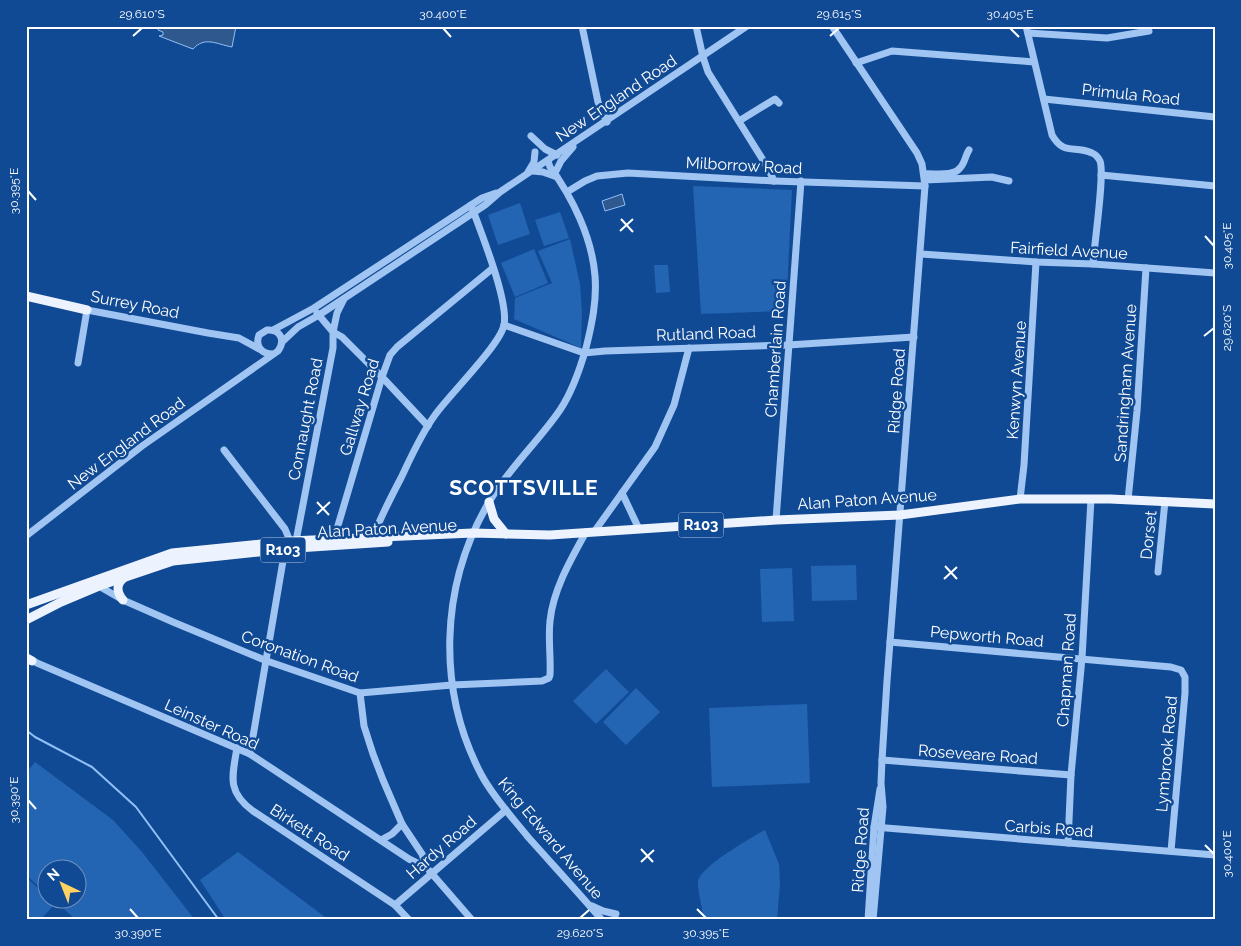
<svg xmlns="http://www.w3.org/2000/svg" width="1241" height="946" viewBox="0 0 1241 946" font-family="Raleway,sans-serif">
<rect width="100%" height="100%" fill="#114a94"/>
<!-- green -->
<g fill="#2364b3">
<path d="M693,186L792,190L786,311L701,314Z"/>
<path d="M520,203L530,234L498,245L488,215Z"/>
<path d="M560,212L569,238L544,246L535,220Z"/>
<path d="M570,239L580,284L582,312L581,348L514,319L515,298L552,283L538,251Z"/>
<path d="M534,249L548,283L515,297L501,263Z"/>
<path d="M654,265H668L670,292L656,293Z"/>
<path d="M856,565L857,600L812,601L811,566Z"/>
<path d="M792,568L794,621L762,622L760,569Z"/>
<path d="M606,669L629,692L596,724L573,701Z"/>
<path d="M636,688L660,712L626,745L603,722Z"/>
<path d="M807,704L810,783L712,787L709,708Z"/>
<path d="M35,762L113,820L142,852L195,920H76L53,899L78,898V868H48L47,894L26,875V773Z"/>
<path d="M765,830L779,864L780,884L777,920H704C703,910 697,890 698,881C700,867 752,837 765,830Z"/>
<path d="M238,852L317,911L329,920H226L200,880Z"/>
<path d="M26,877L55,904L40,920H33L26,913Z"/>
</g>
<!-- water -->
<g fill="#2e588e" stroke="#91c0f6">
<path d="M159,26H236L232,47C216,44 205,36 193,49L159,36L163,35V32L158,30Z"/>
<path d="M622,194L625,205L605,211L602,201Z"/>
</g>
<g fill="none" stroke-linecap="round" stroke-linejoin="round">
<!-- stream -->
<path stroke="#91c0f6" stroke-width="2" d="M26,730L35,737L92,767L136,807L219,920"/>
<!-- minor -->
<g stroke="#a0c5f3" stroke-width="7">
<path d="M582,26L598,102L607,122"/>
<path d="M696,26L703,57L708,72L768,168L774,181"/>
<path d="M832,26L917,153L922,164L925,186L887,681L882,760L881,783L883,807L873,920"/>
<path d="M1026,26L1052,135C1064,156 1074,145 1092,153C1095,154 1098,157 1100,161C1105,173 1094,246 1093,264"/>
<path d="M1028,33L1107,38L1149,31"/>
<path d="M856,63L892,51L1034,62"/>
<path d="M1044,99L1215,117"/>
<path d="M739,121L775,99L779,103"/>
<path d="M531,136L545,149L557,155"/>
<path d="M548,161L550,167C572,197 592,237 595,276C597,300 592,324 586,348C580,369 572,392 560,410C538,442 509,468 489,502C440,585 436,690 482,776C494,798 512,817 528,837C553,865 578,892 602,920"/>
<path d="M533,171L543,172L557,177"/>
<path d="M528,172L534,162L535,152"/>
<path d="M555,173L561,161L573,147"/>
<path d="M924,174C934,173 953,177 960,168C965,163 965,156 969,150"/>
<path d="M1101,175L1215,186"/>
<path d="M925,180L992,177L1009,181"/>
<path d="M567,192L585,181L597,176L628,173L774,181L925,186"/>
<path d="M921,254L1036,262L1093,264L1215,273"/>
<path d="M344,299L337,313L333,332L342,337L382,377L428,426"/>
<path d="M504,325L584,353L605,351L788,345L914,337"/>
<path d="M273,330L314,308L471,205L482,198L496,193"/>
<path d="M282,342L298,327L319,315L485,205L500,192L747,26"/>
<path d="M78,363L87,310L208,333L239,338L259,349"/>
<path d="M224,450L285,529L290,541"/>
<path d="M622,493L639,529"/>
<path d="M1020,499L1024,465L1036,262"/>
<path d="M1128,500L1137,411L1146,268"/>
<path d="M776,520L801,181"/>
<path d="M594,532L655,447L674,405L689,348"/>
<path d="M26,536L142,446L278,351C286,340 280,329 267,330L259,335C255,346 261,354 273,354"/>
<path d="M373,537C381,516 391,497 401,478C411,457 421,434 435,415C450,394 500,345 504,325C509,301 480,230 471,205"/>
<path d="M334,539L382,377L390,355L397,347L493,268"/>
<path d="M296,541L333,348V332L317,313"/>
<path d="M1158,572L1165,501"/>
<path d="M97,585L123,600L173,622L267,661L360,693L452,685L542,681L549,678L550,675C551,657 548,639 550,621C553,590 571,559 586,532"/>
<path d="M890,642L1171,667L1181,670L1185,677V693L1171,851"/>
<path d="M29,658L37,663L250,754L409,859L427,868"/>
<path d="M360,693L364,726L373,754L383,780L402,824L422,854L427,868L472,920"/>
<path d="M237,748C232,777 227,792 253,811L395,905L409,920"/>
<path d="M250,754L283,561V550"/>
<path d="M882,760L1071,775"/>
<path d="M874,827L1215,855"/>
<path d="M381,840L392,834L402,824"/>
<path d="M1068,843L1071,775L1082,658L1091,499"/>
<path d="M395,905L506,810"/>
<path d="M592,906L603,911L616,914"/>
<path d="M868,920L874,827L880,789"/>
</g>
<!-- major -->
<g stroke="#ecf3ff" stroke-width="9">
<path d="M26,296L87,310"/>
<path d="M489,502L494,519L506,534"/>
<path d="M123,600C116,592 116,583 125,577"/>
<path d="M26,605L172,553L290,541L473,533L550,535L776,520L900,515L1020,499H1110L1215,504"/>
<path d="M26,620L61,602L99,586L173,561L297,548L388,542"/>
<path d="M26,658L32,661"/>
</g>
</g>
<!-- ticks -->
<path fill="none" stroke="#fff" stroke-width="2" d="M443,28L451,37M1010,28L1019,37M133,36L142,28M830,36L839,28M28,191L36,200M621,219L633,232M620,231L633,219M1205,236L1214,246M1204,336L1214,328M317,502L329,515M317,514L330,502M945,566L957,579M944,579L957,567M28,800L36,809M1205,845L1214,854M641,849L653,862M641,862L654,850M130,909L138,918M697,909L706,918M580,918L589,910"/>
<g text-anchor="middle" stroke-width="5" stroke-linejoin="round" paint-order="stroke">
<!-- shield labels -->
<g fill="#114a94" stroke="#b8c9df" stroke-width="1">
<rect x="678.5" y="512.5" width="45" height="25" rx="4"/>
<rect x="260.5" y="537.5" width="45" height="25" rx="4"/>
</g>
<g font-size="15" font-weight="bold" fill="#fff">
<text x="701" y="530">R103</text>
<text x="283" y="555">R103</text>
</g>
<!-- street labels -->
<g font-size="16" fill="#fff" stroke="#114a94">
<text transform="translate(1131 94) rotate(6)" y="6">Primula Road</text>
<text transform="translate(616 98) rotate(-34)" y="6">New England Road</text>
<text transform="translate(744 165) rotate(3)" y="6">Milborrow Road</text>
<text transform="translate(1069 250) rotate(3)" y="6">Fairfield Avenue</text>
<text transform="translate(135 304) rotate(11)" y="6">Surrey Road</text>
<text transform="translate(706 333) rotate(-2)" y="6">Rutland Road</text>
<text transform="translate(775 349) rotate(-86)" y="6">Chamberlain Road</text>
<text transform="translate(1016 380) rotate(-86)" y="6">Kenwyn Avenue</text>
<text transform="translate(1125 383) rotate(-86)" y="6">Sandringham Avenue</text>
<text transform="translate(896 391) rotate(-86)" y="6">Ridge Road</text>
<text transform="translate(359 407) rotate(-73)" y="6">Gallway Road</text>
<text transform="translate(305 419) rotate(-79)" y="6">Connaught Road</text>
<text transform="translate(126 443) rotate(-37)" y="6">New England Road</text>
<text transform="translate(867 499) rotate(-4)" y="6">Alan Paton Avenue</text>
<text transform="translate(387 528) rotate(-3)" y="6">Alan Paton Avenue</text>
<text transform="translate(1148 535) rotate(-84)" y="6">Dorset</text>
<text transform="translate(987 636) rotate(5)" y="6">Pepworth Road</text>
<text transform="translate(300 656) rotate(20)" y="6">Coronation Road</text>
<text transform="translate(1066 670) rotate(-86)" y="6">Chapman Road</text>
<text transform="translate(212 724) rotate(24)" y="6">Leinster Road</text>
<text transform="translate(978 754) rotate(4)" y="6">Roseveare Road</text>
<text transform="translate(1166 754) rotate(-85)" y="6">Lymbrook Road</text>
<text transform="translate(1049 828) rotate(4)" y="6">Carbis Road</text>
<text transform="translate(310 832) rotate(33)" y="6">Birkett Road</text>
<text transform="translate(551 838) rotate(50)" y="6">King Edward Avenue</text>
<text transform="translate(441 847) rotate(-41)" y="6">Hardy Road</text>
<text transform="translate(860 850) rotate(-86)" y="6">Ridge Road</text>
</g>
<!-- district labels -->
<g font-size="21" font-weight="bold" letter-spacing="1" fill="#fff" stroke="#114a94">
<text x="524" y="495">SCOTTSVILLE</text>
</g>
</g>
<!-- border -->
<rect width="1241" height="946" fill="none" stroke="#114a94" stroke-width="55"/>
<!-- north arrow -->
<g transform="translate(62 884) rotate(317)"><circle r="24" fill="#114a94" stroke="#7092bf"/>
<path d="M0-4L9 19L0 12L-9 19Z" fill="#ffd262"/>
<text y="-8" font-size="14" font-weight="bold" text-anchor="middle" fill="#ffffff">N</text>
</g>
<rect x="28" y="28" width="1186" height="890" fill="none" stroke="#fff" stroke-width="2"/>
<g font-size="12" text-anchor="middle" fill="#fff">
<text x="142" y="18">29.610°S</text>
<text x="443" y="18">30.400°E</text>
<text x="839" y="18">29.615°S</text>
<text x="1010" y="18">30.405°E</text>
<text transform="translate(14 191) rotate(-90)" y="4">30.395°E</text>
<text transform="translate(1227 246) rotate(-90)" y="4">30.405°E</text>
<text transform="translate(1227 328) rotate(-90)" y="4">29.620°S</text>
<text transform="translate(14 800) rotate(-90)" y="4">30.390°E</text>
<text transform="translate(1227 854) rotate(-90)" y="4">30.400°E</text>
<text x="138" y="937">30.390°E</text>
<text x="580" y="937">29.620°S</text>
<text x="706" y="937">30.395°E</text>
</g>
</svg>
